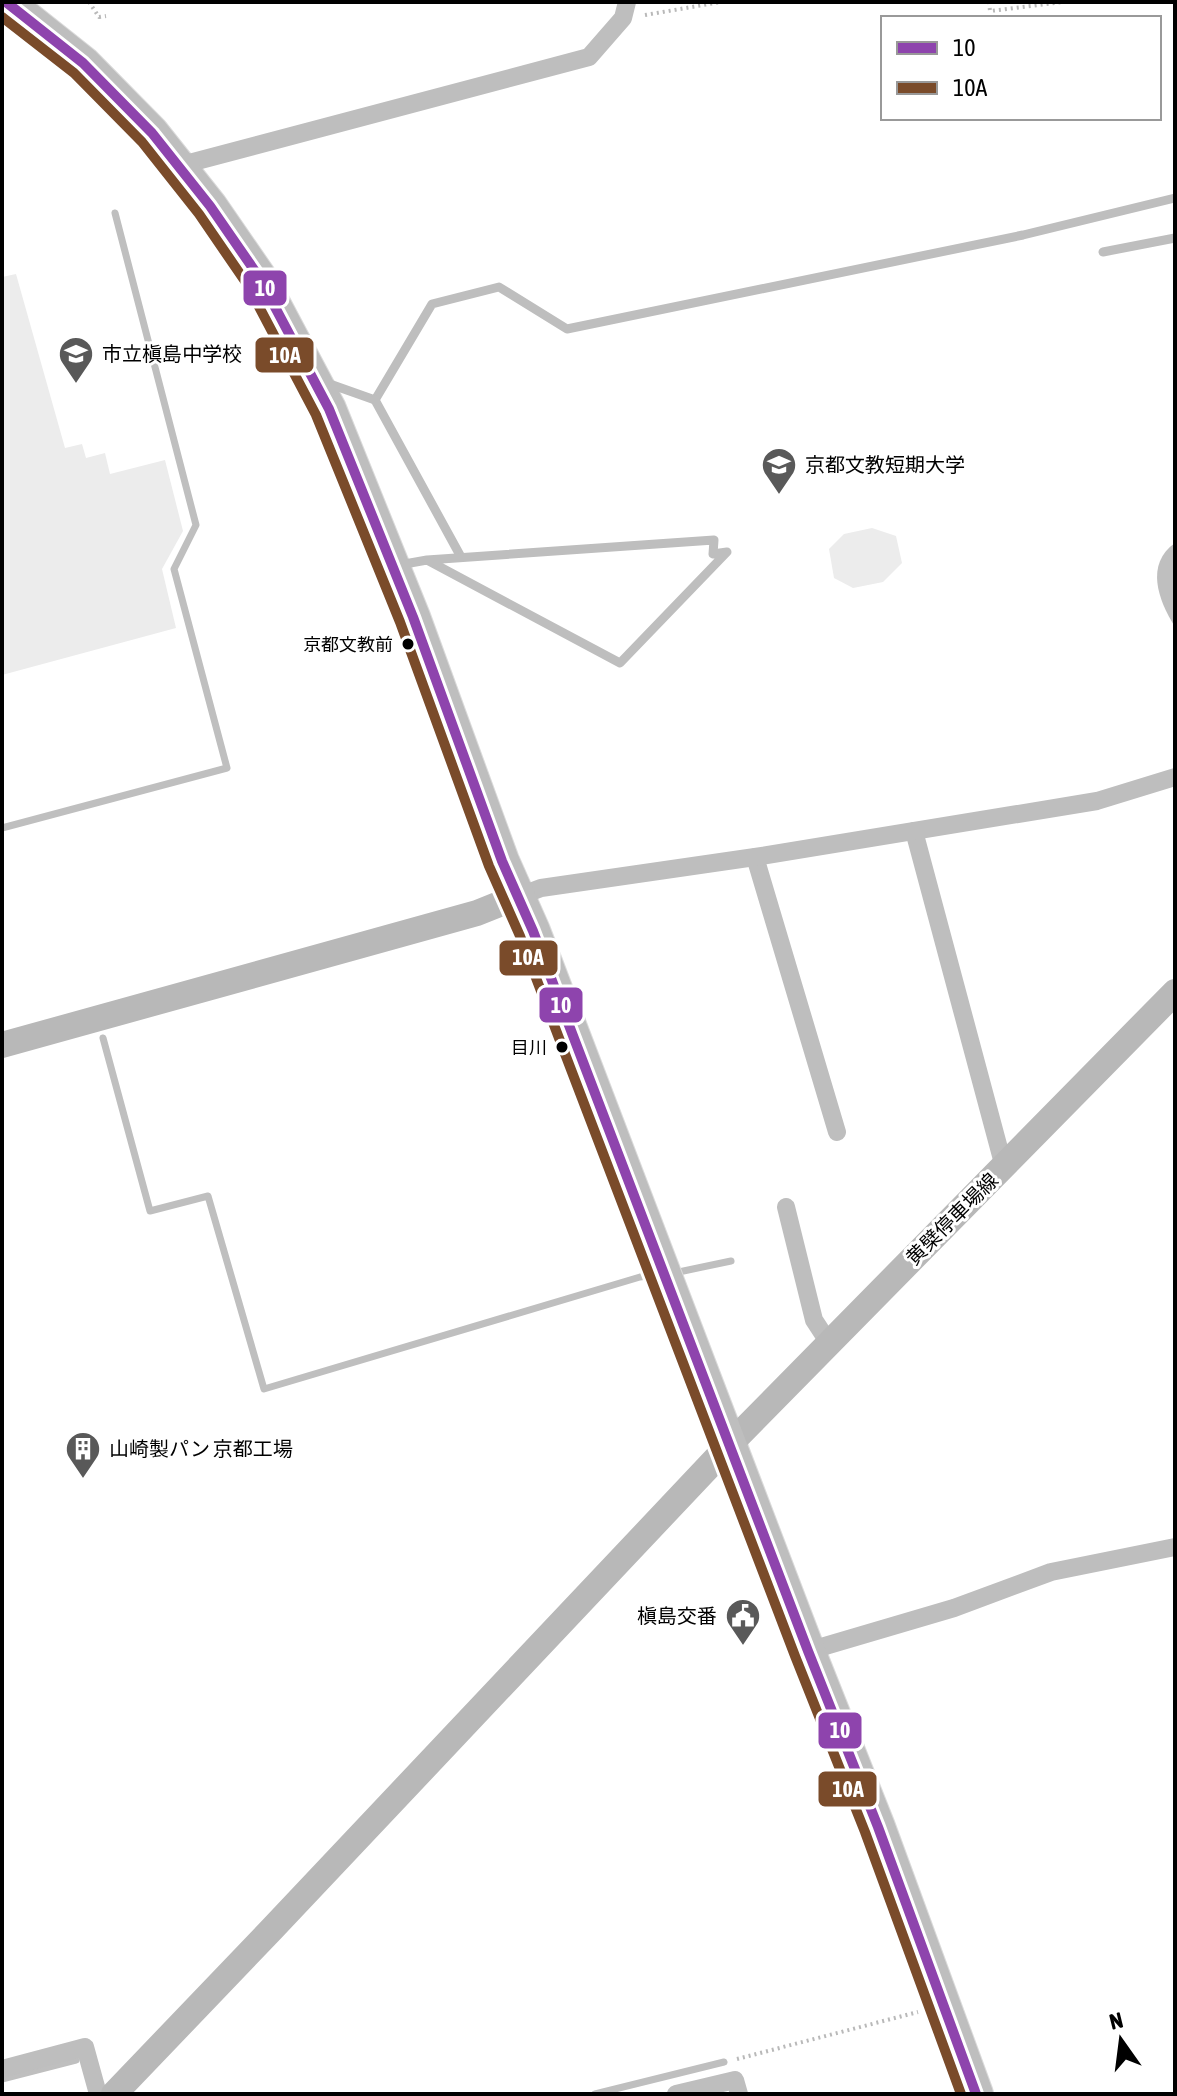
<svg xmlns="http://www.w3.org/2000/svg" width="1177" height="2096" viewBox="0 0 1177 2096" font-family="'Asap Condensed','Noto Sans JP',sans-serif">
<rect width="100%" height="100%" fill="#fff"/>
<!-- green -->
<g fill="#ececec">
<path d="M16,274L65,448L82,444L86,458L105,453L110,474L165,460L183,531L162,569L176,628L2,675V277Z"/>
<path d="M872,528L896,536L902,563L883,582L853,588L834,578L829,549L844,534Z"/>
</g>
<!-- water -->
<path fill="#bfbfbf" d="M1175,543V627C1158,600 1145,564 1175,543Z"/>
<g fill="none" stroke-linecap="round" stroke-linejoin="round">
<!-- stream -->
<g stroke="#bfbfbf" stroke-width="7">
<path d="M2,828L227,768L174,569L196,525L115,213"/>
<path d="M103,1038L150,1211L208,1196L264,1389L640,1277L654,1275"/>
<path d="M674,1273L731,1261"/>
<path d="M2,2079L76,2060"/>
<path d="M595,2094L724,2062"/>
</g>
<defs>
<path id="highway" d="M6,2L83,63L152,133L210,206L259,277L329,409L413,617L502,861L533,931L808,1651L878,1827L976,2094"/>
</defs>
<!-- highway casing -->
<use href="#highway" stroke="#dbdbdb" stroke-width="36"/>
<!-- path -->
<g stroke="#b9b9b9" stroke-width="4" stroke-dasharray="2 4" stroke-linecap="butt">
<path d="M89,2L99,17L106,16"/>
<path d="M989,2L990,11L1063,2"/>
<path d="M645,15L721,2"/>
<path d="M737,2059L918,2012"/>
</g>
<!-- lane -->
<g stroke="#bebebe" stroke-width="9">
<path d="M1103,252L1175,238"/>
<path d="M327,383L375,400L432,304L499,287L567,329L1023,235L1175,198"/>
<path d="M375,400L461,557"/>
<path d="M399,565L427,560L620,663L727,552L713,554L714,540L427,560"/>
</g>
<!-- street -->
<g stroke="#bebebe" stroke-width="18">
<path d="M178,166L589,57L623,18L627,2"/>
<path d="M914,831L1004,1167"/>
<path d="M755,857L837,1132"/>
<path d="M517,897L541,888L755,857L1097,801L1175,777"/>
<path d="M786,1207L814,1320L829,1343"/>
<path d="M808,1651L954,1608L1051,1572L1175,1547"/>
<path d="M2,2069L85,2047L98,2094"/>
<path d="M676,2094L735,2080L739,2094"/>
</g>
<!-- secondary -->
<g stroke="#b8b8b8" stroke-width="26">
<path d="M2,1045L477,913L517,897"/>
<path d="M114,2094L272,1929L729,1445L1175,992"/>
</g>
<!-- highway -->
<use href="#highway" stroke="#bebebe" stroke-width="34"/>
<defs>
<path id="bus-1" d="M6,2L83,63L152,133L210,206L259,277L329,409L413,617L502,861L533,931L808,1651L878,1827L976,2094"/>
<path id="bus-2" d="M2,17L74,73L142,142L199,214L247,284L316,415L400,622L489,866L520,936L795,1656L865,1832L961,2094"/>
</defs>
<!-- bus-1 casing -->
<use href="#bus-1" stroke="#fff" stroke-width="16"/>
<!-- bus-2 casing -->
<use href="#bus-2" stroke="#fff" stroke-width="16"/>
<!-- bus-1 -->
<use href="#bus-1" stroke="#8e44ad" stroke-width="10"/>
<!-- bus-2 -->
<use href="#bus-2" stroke="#7a4b2a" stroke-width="10"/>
</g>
<!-- icons -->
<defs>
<symbol id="school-pin" viewBox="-11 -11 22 30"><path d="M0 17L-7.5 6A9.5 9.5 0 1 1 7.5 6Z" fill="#595959" stroke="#fff"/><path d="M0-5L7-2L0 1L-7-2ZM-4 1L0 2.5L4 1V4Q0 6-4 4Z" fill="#fff"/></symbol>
<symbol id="university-pin" viewBox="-11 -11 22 30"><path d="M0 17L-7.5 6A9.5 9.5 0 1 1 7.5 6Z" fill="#595959" stroke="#fff"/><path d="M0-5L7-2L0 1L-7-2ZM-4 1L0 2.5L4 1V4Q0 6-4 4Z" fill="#fff"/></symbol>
<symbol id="building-pin" viewBox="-11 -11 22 30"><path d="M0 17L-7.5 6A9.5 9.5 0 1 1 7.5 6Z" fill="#595959" stroke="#fff"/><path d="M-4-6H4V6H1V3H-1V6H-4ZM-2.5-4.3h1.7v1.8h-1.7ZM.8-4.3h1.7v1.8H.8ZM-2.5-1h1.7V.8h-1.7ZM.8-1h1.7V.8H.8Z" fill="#fff"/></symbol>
<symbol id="civic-pin" viewBox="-11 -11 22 30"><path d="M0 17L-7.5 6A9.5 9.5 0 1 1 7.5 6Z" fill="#595959" stroke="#fff"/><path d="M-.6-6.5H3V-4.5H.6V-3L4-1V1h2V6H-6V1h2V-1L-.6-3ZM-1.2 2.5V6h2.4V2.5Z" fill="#fff"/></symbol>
</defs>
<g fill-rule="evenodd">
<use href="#school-pin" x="56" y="334" width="40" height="54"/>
<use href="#university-pin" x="759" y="445" width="40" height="54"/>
<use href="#building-pin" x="63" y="1429" width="40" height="54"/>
<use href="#civic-pin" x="723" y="1596" width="40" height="54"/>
</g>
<!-- markers -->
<g fill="#000" stroke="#fff" stroke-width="3">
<circle cx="408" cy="644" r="7"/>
<circle cx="562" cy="1047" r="7"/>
</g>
<g text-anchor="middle" stroke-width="6" stroke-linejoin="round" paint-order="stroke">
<!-- bus labels -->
<g font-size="18" fill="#000" stroke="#fff" text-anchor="end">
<text x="393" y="651">京都文教前</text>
<text x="547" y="1054">目川</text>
</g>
<!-- poi labels -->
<g font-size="20" fill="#000" stroke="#fff" text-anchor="start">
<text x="102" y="361">市立槇島中学校</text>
<text x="805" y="472">京都文教短期大学</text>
<text x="109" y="1456">山崎製パン 京都工場</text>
<text x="717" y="1623" text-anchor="end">槇島交番</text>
</g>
<!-- street labels -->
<g font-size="20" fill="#000" stroke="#fff">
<text transform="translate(952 1219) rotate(-45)" y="7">黄檗停車場線</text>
</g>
</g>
<g stroke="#fff" stroke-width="3">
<rect x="242" y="269" width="46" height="38" rx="8" fill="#8e44ad"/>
<rect x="254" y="336" width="61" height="38" rx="8" fill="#7a4b2a"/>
<rect x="498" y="939" width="61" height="38" rx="8" fill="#7a4b2a"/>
<rect x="538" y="986" width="46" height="38" rx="8" fill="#8e44ad"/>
<rect x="817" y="1711" width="46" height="39" rx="8" fill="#8e44ad"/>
<rect x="817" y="1770" width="61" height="38" rx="8" fill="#7a4b2a"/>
</g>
<g font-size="22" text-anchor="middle" font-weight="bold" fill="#fff">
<text x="265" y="296">10</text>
<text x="285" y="363">10A</text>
<text x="528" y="965">10A</text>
<text x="561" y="1013">10</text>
<text x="840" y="1738">10</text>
<text x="848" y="1797">10A</text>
</g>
<!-- border -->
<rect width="1177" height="2096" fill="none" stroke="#000000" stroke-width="8"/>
<!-- legend -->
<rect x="881" y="16" width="280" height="104" fill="#ffffff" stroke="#999999" stroke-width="2"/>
<rect x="897" y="42" width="40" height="12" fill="#8e44ad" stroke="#999999" stroke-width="2"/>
<text x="953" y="56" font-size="24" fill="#000000">10</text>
<rect x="897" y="82" width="40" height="12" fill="#7a4b2a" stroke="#999999" stroke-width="2"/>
<text x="953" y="96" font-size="24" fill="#000000">10A</text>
<!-- north arrow -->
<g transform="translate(1121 2040) rotate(346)" stroke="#ffffff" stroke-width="6" paint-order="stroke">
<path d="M0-6L14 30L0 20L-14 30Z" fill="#000000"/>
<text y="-12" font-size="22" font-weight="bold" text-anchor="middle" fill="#000000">N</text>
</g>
</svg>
